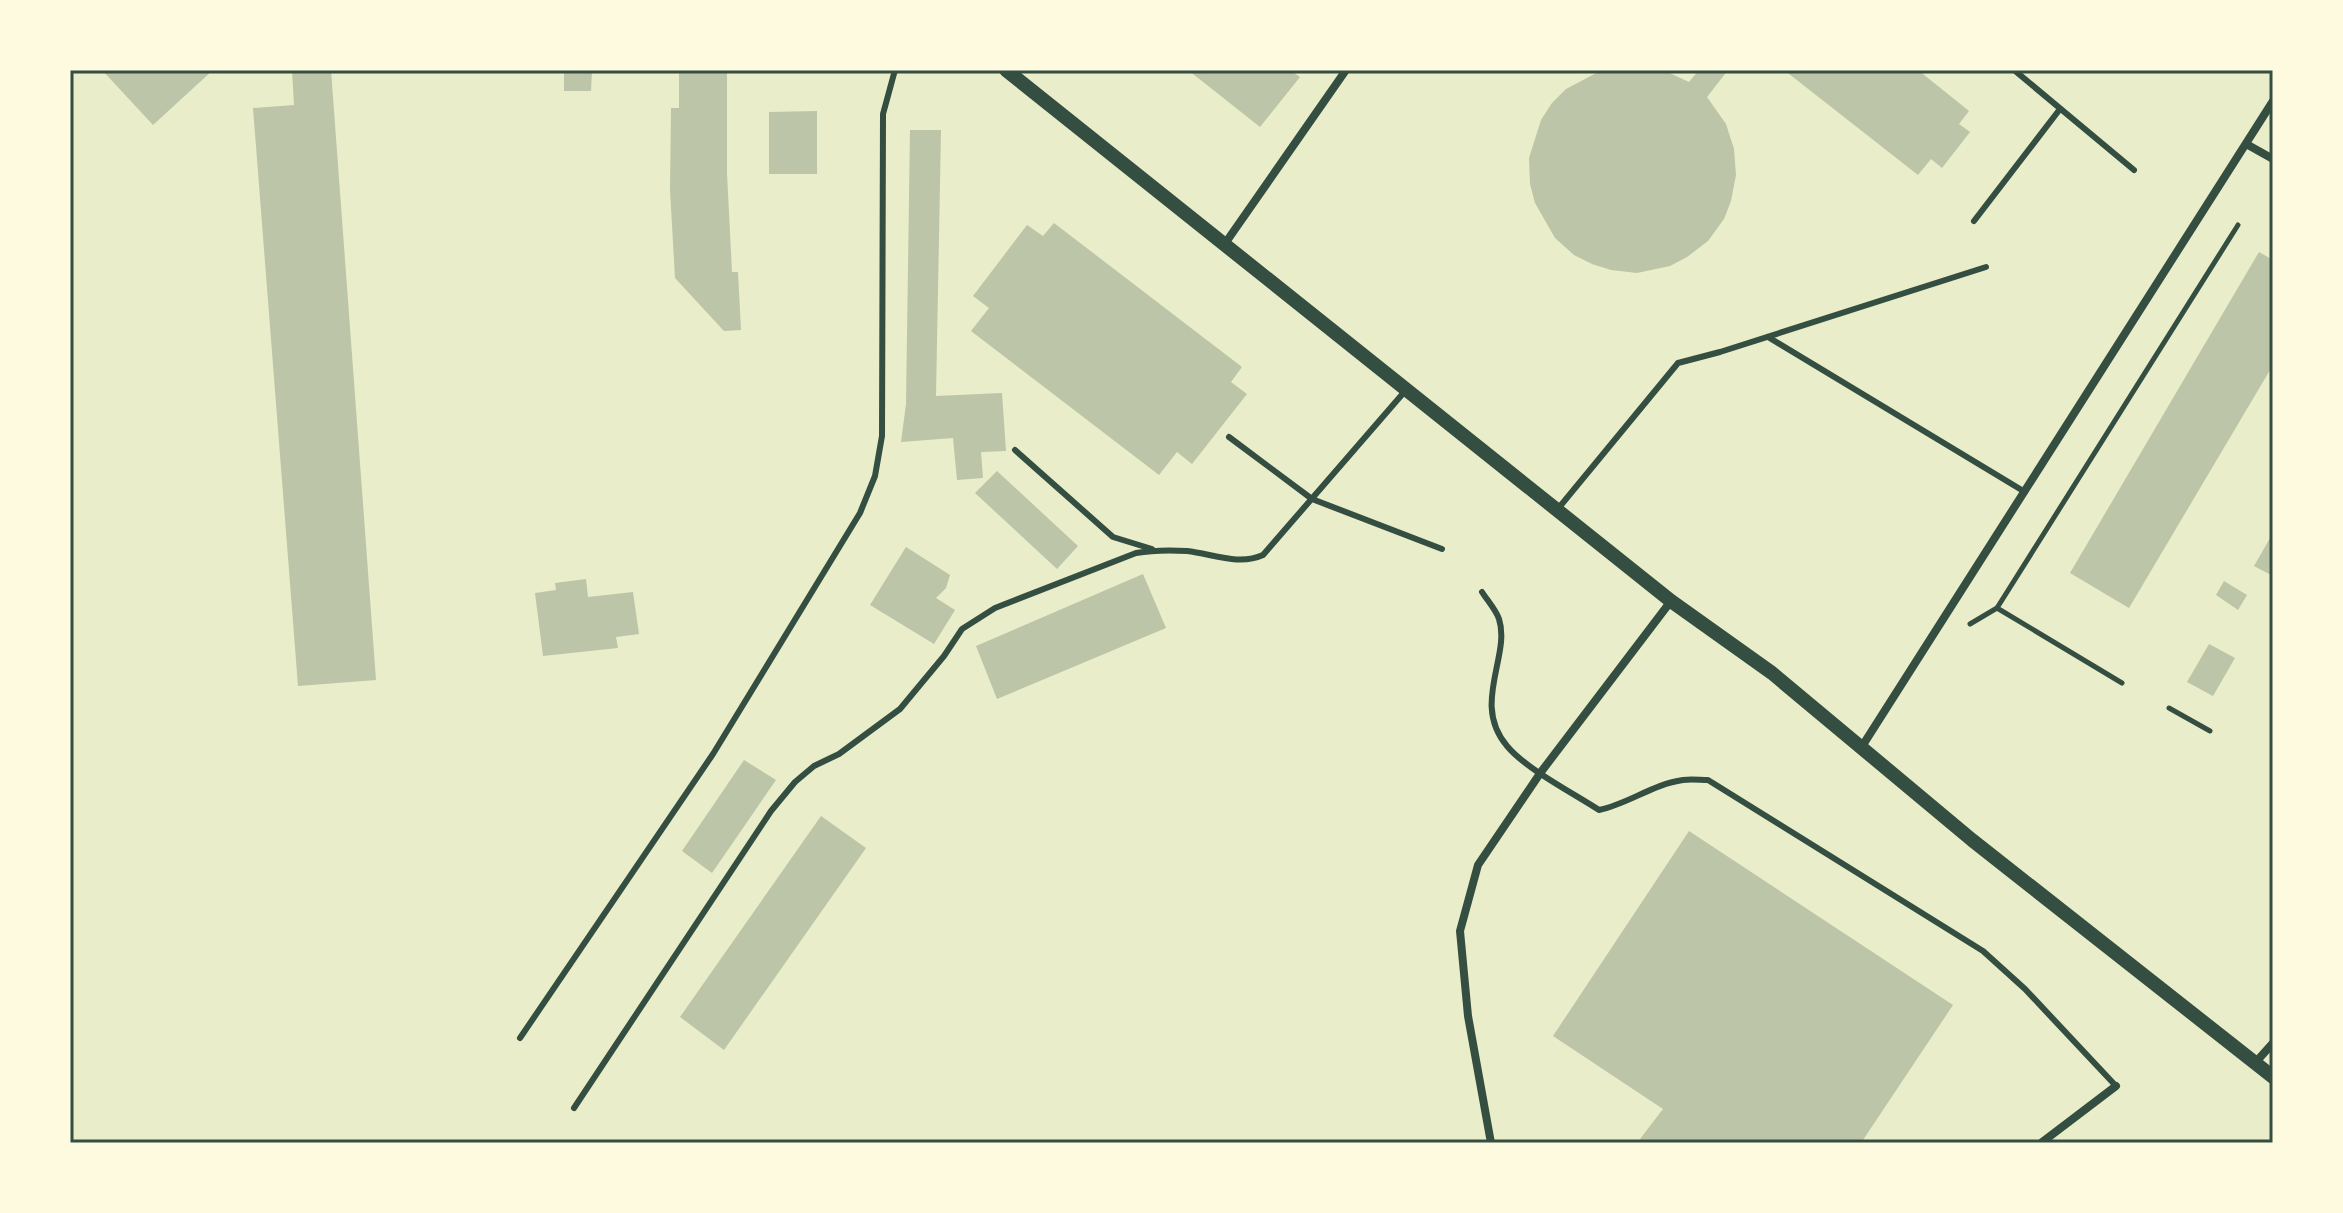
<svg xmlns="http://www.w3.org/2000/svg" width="2343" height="1213" font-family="Poppins,sans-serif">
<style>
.building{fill:#bcc5a7}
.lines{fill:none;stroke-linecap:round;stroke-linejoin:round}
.path{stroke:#344e41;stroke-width:5}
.service{stroke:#344e41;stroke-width:6}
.minor{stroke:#344e41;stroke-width:8}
.tertiary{stroke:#344e41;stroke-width:14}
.neatline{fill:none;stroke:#344e41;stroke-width:3}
</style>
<rect width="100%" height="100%" fill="#e9edc9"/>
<g class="building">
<polygon points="102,70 213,70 153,125"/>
<polygon points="292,70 331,70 376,680 298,686 253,108 294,105"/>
<polygon points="564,70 592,70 591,91 564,91"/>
<polygon points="679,70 727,70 727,173 732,272 738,272 741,330 724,331 675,278 670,190 671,108 679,108"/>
<polygon points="1188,70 1290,70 1300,77 1260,127"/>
<polygon points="1602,70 1663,70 1689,82 1699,70 1728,70 1707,97 1726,124 1734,149 1736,175 1731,201 1724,219 1708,241 1687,257 1670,266 1637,273 1611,270 1592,264 1574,255 1555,238 1535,203 1530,184 1529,158 1541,120 1552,103 1566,89"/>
<polygon points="1784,70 1918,70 1969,111 1959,124 1970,132 1942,168 1931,159 1918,175"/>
<polygon points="817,111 817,174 769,174 769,112"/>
<polygon points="910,130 941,130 936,396 1002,393 1006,451 981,452 983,478 957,480 953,438 901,442 906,404"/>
<polygon points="1054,223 1242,367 1231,382 1247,394 1192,464 1177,452 1159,475 971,331 989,308 973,296 1027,225 1043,236"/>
<polygon points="2259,252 2273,260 2273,365 2129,608 2070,573"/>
<polygon points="997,471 1078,546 1057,569 975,493"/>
<polygon points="2273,533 2273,576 2254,566"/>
<polygon points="906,547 950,575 946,588 936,598 955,610 934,644 870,605"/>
<polygon points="1143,574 1166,628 997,699 976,646"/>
<polygon points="586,579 588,597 633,592 639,634 616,637 618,648 543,656 535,593 556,590 555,583"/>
<polygon points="2224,581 2247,595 2238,610 2216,595"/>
<polygon points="2209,644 2235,658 2213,696 2187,682"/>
<polygon points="744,760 776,780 712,873 682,851"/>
<polygon points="821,816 866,848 724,1050 680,1017"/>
<polygon points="1689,831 1953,1005 1861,1143 1647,1143 1640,1139 1663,1109 1553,1036"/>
</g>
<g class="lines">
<g class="path">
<polyline points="1970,624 1997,608"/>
<polyline points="2122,683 1997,608 2238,225"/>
<polyline points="2169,708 2210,731"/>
</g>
<g class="service">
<polyline points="2014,70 2134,170"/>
<polyline points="1974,221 2060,109"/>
<polyline points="1768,337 2025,492"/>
<polyline points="1229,437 1312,499 1442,549"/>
<polyline points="1015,450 1113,537 1152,549"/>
<polyline points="1557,510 1678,363 1720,352 1986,267"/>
<path d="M1482,592c5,8 14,18 17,27 12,37 -28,85 8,127 19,23 66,47 92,64 29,-6 54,-26 84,-30 8,-1 17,0 25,0l275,171 42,38 91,97"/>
<polyline points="520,1038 713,754 860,513 875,476 882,436 883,114 895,70"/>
<path d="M574,1108l197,-297 24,-29 19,-16 25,-12 61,-45 44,-53 18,-27 33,-21 141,-55c17,-3 34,-3 51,-2 26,3 52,15 76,4l143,-165"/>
</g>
<g class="minor">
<polyline points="2248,145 2273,159"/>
<polyline points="1224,245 1346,70"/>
<polyline points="1861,748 2273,101"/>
<polyline points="2255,1063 2273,1043"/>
<polyline points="1491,1143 1468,1016 1460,931 1478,865 1541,772 1671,601"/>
<polyline points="2041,1143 2116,1086"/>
</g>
<polyline class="tertiary" points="1006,70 1671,601 1772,673 1972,840 2273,1077"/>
</g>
<rect width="2343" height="1213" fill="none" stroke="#fefae0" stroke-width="144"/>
<rect x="72" y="72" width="2199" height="1069" class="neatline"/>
</svg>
